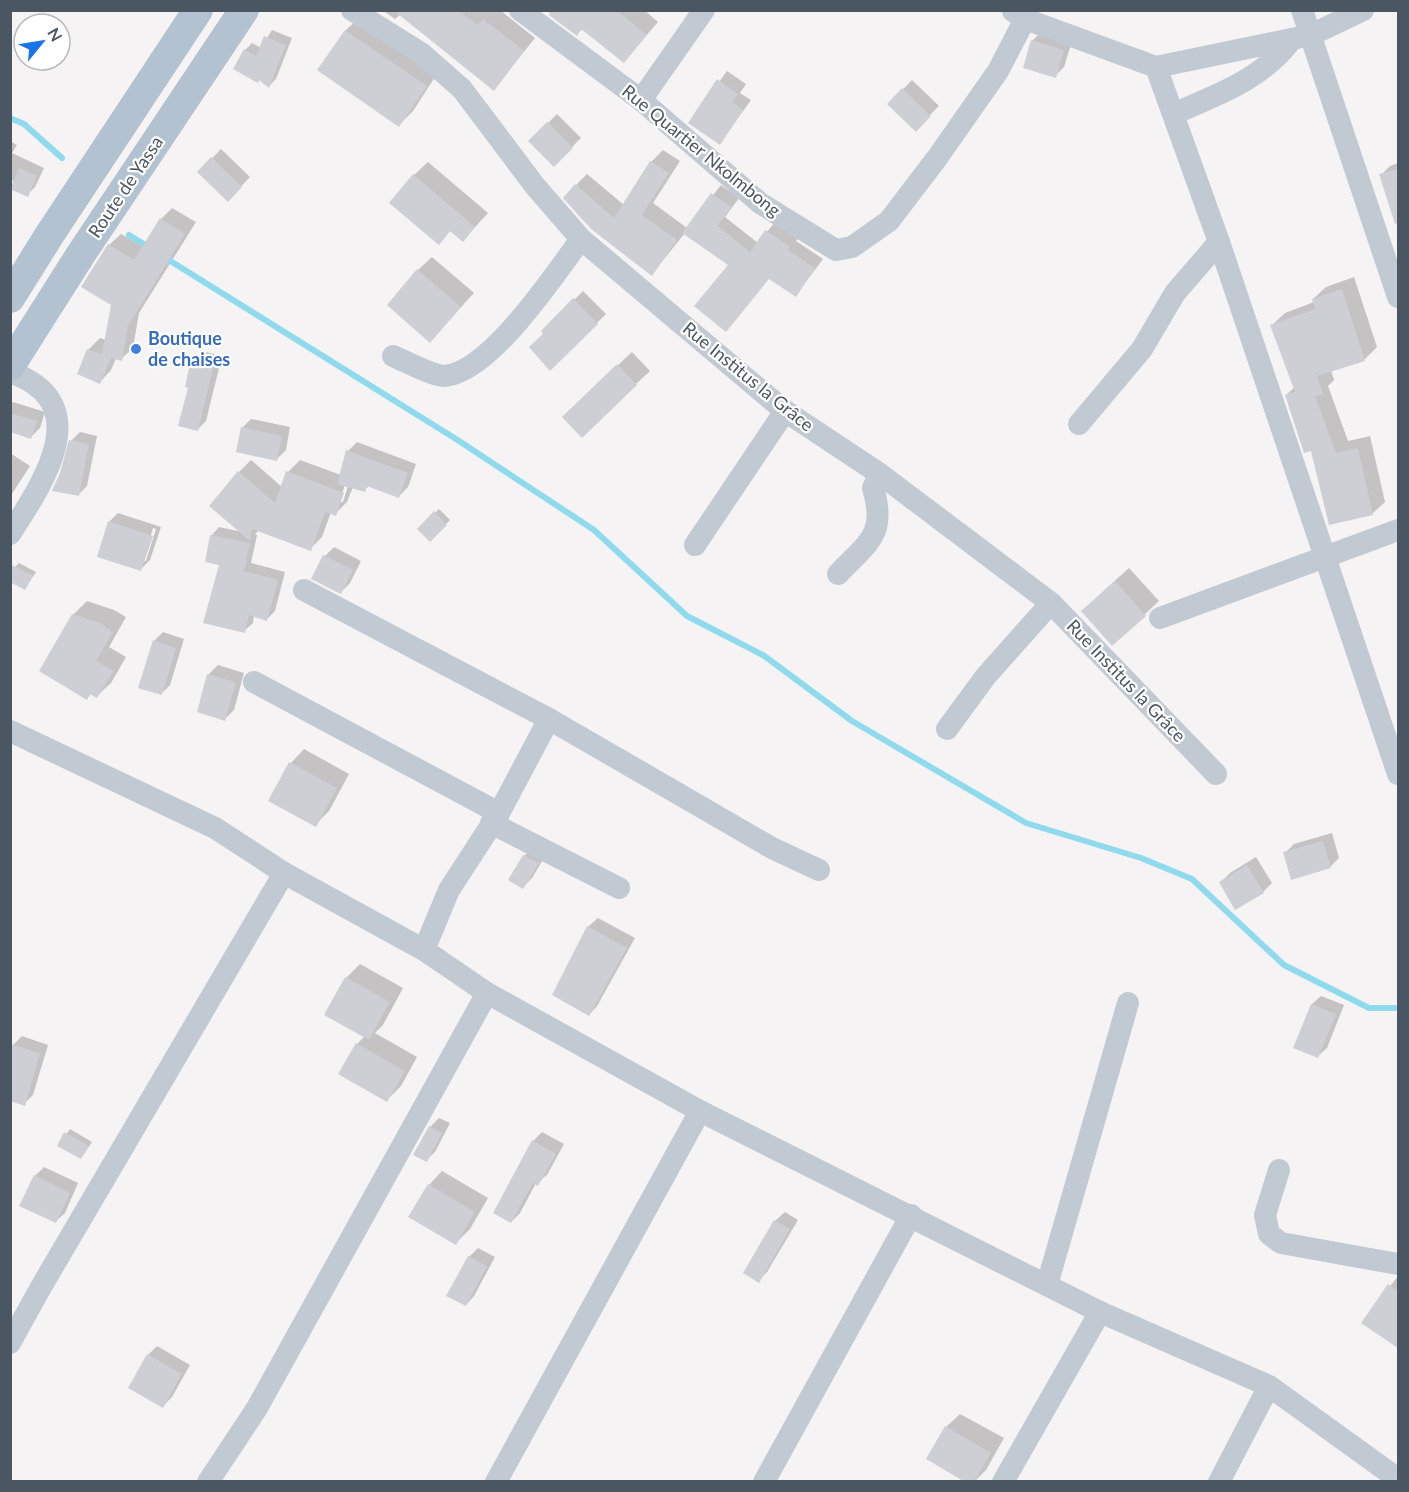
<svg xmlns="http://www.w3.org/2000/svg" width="1409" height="1492" font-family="Lato,sans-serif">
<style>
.shadow{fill:#0003;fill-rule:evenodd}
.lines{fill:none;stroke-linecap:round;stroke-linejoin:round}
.stream{stroke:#90daee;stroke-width:6}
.building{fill:#cdcfd5}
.minor{stroke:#c1cad2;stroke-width:22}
.major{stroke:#b3c2d1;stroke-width:30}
.shop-dot{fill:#3f7fe0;stroke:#fff;stroke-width:2}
.labels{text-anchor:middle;stroke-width:4.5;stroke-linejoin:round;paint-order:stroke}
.street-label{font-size:18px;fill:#4a5661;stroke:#fff}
.shop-label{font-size:18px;font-weight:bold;fill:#366cbe;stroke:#fff;text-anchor:start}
</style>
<rect width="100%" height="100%" fill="#f5f3f3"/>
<g class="shadow">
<polygon points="382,10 500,10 535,38 494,89 401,14 395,19"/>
<polygon points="546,10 644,10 658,22 624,61 583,28 577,34"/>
<polygon points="360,17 439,71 413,111 399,125 319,70 346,30"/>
<polygon points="272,30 292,38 276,79 269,86 260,79 235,68 245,50 252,43 261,48"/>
<polygon points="1041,32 1072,41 1064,67 1055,76 1032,41"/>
<polygon points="727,71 746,84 740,93 751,100 720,143 690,123"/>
<polygon points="912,80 939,106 916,129 889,104"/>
<polygon points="557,114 581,138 554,165 530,141"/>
<polygon points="10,141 17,145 12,153 44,168 35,187 27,195 10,178"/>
<polygon points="221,149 250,177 228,200 199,172"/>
<polygon points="663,150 680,161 653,203 687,228 721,185 739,198 725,217 758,243 775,222 798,238 796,241 823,259 796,295 770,277 730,265 685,233 652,274 576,185 587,174 624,205 651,162"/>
<polygon points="428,162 488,213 463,240 451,230 439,243 414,175"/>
<polygon points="1398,163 1398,207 1392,210 1381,175 1390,166"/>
<polygon points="172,208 196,222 139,313 133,348 121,359 116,358 111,370 100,382 88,350 100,338 106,340 113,304 109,245 121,234 144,247 161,219"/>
<polygon points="432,257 474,293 430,341 418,270"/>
<polygon points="1354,277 1377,347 1364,360 1331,370 1334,380 1328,386 1348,441 1370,436 1385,502 1372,514 1312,449 1286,395 1295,387 1272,325 1285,313 1314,302 1313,299 1326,287"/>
<polygon points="583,291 606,314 550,369 543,331"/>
<polygon points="202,351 222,356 206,421 197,430 190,387 193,360"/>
<polygon points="632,352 650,371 636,384 578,403"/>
<polygon points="13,402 45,412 40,428 31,437 10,431 10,405"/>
<polygon points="251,419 290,427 286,450 277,459 242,428"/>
<polygon points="80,432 97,436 87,486 78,495 62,473 71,441"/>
<path d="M357,442l59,22 -8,23 -9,9 -29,-11 -6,5 -11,-3 -6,15 -12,12 -4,-2 -9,25 -12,12 -51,-19 -4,4 2,1 -6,28 34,9 -10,39 -8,8 -13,-4 -1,8 -9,8 -33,-95 8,-9 23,5 -3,-60 12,-12 31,27 6,-15 12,-12 41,15 7,-24zM345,485l3,1 -5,16h-4z"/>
<polygon points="10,453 30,466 10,497"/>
<polygon points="439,509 450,520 430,540 419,529"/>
<path d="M118,513l43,14 -11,33 -9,9 -32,-47zM153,528l3,1 -10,32h-3z"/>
<polygon points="334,547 361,561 350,583 341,592 313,578 325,556"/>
<polygon points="19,563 36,572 25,588 15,567"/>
<polygon points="1129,568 1159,601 1113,644 1097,597"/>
<polygon points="87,601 114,610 126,617 109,647 126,657 111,683 97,696 92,693 87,698 73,615"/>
<polygon points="163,632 184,639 170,685 161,694 154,641"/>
<polygon points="218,665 244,673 234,710 225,719 199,711 209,674"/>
<polygon points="304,749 349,774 329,811 315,825 291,763"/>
<polygon points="1332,833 1339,858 1330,867 1285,853 1294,844"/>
<polygon points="534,847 547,853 532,878 523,887 510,879 525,855"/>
<polygon points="1256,857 1272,883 1263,892 1221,882 1230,873"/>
<polygon points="598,918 635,938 597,1006 589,1015 570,961 589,926"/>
<polygon points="360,964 403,988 383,1025 375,1033 417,1057 401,1086 387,1100 357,1044 365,1036 346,978"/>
<polygon points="1321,996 1344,1005 1327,1048 1318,1056 1312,1004"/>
<polygon points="22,1036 48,1045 33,1095 24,1104 13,1045"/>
<polygon points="439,1118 450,1123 435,1152 426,1160 430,1127"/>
<polygon points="70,1129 92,1142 81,1158 59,1145"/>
<polygon points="542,1132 564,1144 547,1175 536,1183 520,1213 511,1222 533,1141"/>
<polygon points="44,1167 78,1183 65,1213 56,1221 35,1176"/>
<polygon points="442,1171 488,1198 470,1229 456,1243 429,1185"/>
<polygon points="785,1212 798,1220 767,1272 758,1281 745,1273 776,1220"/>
<polygon points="478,1248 495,1257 474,1296 466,1305 469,1257"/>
<polygon points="1398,1276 1398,1346 1363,1322"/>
<polygon points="157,1346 190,1365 172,1397 163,1406 148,1355"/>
<polygon points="960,1414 1004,1438 986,1470 974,1482 946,1427"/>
</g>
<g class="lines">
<g class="stream">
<polyline points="10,118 24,124 62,158"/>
<polyline points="129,235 150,248"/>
<polyline points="164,257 456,439 594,530 687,616 763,655 852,721 1026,823 1141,858 1192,879 1284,965 1369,1008 1398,1008"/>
</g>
</g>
<g class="building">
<polygon points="393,10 458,10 478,25 483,19 524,51 494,91"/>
<polygon points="552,10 616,10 647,35 624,63 581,29 577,36 549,15"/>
<polygon points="345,30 427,86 399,127 317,70"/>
<polygon points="264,36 286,45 269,88 259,80 258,83 233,69 244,49 256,56"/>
<polygon points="1031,40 1064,50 1056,78 1023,68"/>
<polygon points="717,79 738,94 732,102 743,110 720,145 688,123"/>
<polygon points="902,88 931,116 916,132 887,104"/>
<polygon points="547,122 573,148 554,167 528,141"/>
<polygon points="211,157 242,187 228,202 197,172"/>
<polygon points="650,161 669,173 642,215 677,240 652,276 591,229 563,198 575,184 614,218"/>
<polygon points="19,168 37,176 28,197 10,189"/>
<polygon points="1398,169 1398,223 1395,224 1379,174"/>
<polygon points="413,174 475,227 463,242 450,231 439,245 389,203"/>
<polygon points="711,193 731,207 718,226 750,252 765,230 790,247 788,250 815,268 796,297 769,279 726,332 694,306 728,265 682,233"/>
<polygon points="160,218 185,234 128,326 122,361 111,358 100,384 77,374 87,349 102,354 111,305 81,287 108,244 134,260"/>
<polygon points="417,269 461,307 430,343 387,305"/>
<polygon points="1342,289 1365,361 1317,376 1323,394 1315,396 1336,453 1358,448 1373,515 1329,525 1311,451 1304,453 1285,395 1295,392 1270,325 1315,309 1312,299"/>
<polygon points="573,298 598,324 550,371 529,347 543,334 541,331"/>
<polygon points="191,359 214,364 198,431 178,426 188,388 185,387"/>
<polygon points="617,364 637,385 582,438 562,417"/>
<polygon points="10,413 37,421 31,439 10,432"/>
<polygon points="241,427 282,436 277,461 236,452"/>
<polygon points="69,440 89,444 79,496 52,491 60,473"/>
<polygon points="346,450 408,473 399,498 367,486 365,492 337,484"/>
<polygon points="238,471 275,503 286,471 344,493 336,516 325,512 311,551 252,529 250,541 209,506"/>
<polygon points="434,511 447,525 430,542 417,529"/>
<polygon points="108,521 153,536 141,571 97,557"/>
<polygon points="210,535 250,543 244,571 278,580 267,621 249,615 245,633 203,623 219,565 205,562"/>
<polygon points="323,555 353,570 341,594 311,579"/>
<polygon points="10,564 33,576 25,590 10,582"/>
<polygon points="1115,581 1146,616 1112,646 1081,611"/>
<polygon points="72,614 100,623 113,632 96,661 114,671 97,698 90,694 87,700 39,671"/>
<polygon points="153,640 176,648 162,695 138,688"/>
<polygon points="207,674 236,682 225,721 197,712"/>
<polygon points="289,762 337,788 316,827 268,801"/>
<polygon points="1323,841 1331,868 1291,880 1283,852"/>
<polygon points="523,855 539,863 523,889 508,880"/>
<polygon points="1247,865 1264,893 1235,910 1219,882"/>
<polygon points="587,926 627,948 589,1016 552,995"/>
<polygon points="345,977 390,1002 369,1040 324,1015"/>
<polygon points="1311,1004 1336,1014 1318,1058 1293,1048"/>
<polygon points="356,1043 405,1071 387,1102 338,1074"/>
<polygon points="10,1044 40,1053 25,1106 10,1101"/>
<polygon points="429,1126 442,1133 427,1162 413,1155"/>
<polygon points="64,1132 89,1146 81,1159 57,1146"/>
<polygon points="532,1140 556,1154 538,1186 533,1183 511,1223 493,1213"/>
<polygon points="34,1175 70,1193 56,1223 19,1206"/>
<polygon points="428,1184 475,1212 456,1245 408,1217"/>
<polygon points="774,1220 790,1229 759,1283 743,1273"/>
<polygon points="468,1256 487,1266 466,1306 446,1296"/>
<polygon points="1388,1284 1398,1291 1398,1348 1361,1323"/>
<polygon points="147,1354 182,1374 163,1408 128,1388"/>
<polygon points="945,1426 991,1453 974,1482 965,1482 926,1459"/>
</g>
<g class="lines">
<g class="minor">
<polyline points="352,10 421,53 462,89 535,186 581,239 785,411 880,474 1051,603 1216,774"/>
<polyline points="520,10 641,100 760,203 836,250 852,247 889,221 937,158 998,71 1025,19 1024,10"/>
<polyline points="1302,10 1398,297"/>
<polyline points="1013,11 1025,19 1156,67 1311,35 1363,10"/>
<polyline points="1156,67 1219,242 1398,774"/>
<polyline points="641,100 704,10"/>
<path d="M1173,114c44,-19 90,-35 119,-75"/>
<path d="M393,356c12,5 40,20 51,20 46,-3 111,-102 137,-137"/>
<path d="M10,372c88,31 33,111 0,162"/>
<polyline points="1079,424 1142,349 1175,293 1219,242"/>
<polyline points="695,545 785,411"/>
<path d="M838,574c30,-32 49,-39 35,-86l7,-14"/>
<polyline points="304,590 549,719 772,848 819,870"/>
<polyline points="1160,618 1398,530"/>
<polyline points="254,682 499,813"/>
<polyline points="947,729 986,676 1051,603"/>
<polyline points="10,731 215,828 284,873 424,950 487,993 700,1111 1100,1312 1269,1386 1398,1479"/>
<polyline points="491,823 619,888"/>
<polyline points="424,950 449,890 499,813 549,719"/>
<polyline points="1279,1170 1265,1215 1269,1234 1281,1243 1398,1264"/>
<polyline points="1047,1285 1128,1003"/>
<polyline points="10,1343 41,1287 284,873"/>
<polyline points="208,1482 257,1408 487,993"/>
<polyline points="496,1482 700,1111"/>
<polyline points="764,1482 911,1215"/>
<polyline points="1003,1482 1100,1312"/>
<polyline points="1219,1482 1269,1386"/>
</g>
<g class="major">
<polyline points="10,298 50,234 198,10"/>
<polyline points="10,366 81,254 244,10"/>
</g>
</g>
<circle class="shop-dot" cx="136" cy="349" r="6"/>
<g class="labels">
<g class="street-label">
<text transform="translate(701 151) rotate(39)" y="6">Rue Quartier Nkolmbong</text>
<text transform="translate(126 187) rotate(-56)" y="6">Route de Yassa</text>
<text transform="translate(748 377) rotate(39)" y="6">Rue Institus la Grâce</text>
<text transform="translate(1126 681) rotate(46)" y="6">Rue Institus la Grâce</text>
</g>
<g class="shop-label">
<text x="148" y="345">Boutique<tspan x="148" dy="21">de chaises</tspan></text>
</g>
</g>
<rect width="1409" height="1492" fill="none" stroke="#4a5661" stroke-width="24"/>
<g transform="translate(42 42) rotate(60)"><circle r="28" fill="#ffffff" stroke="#b7bbc0" stroke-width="1.5"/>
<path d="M0-4.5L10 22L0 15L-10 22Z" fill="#1a73e8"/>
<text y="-9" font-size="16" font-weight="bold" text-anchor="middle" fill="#4a5661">N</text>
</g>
</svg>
